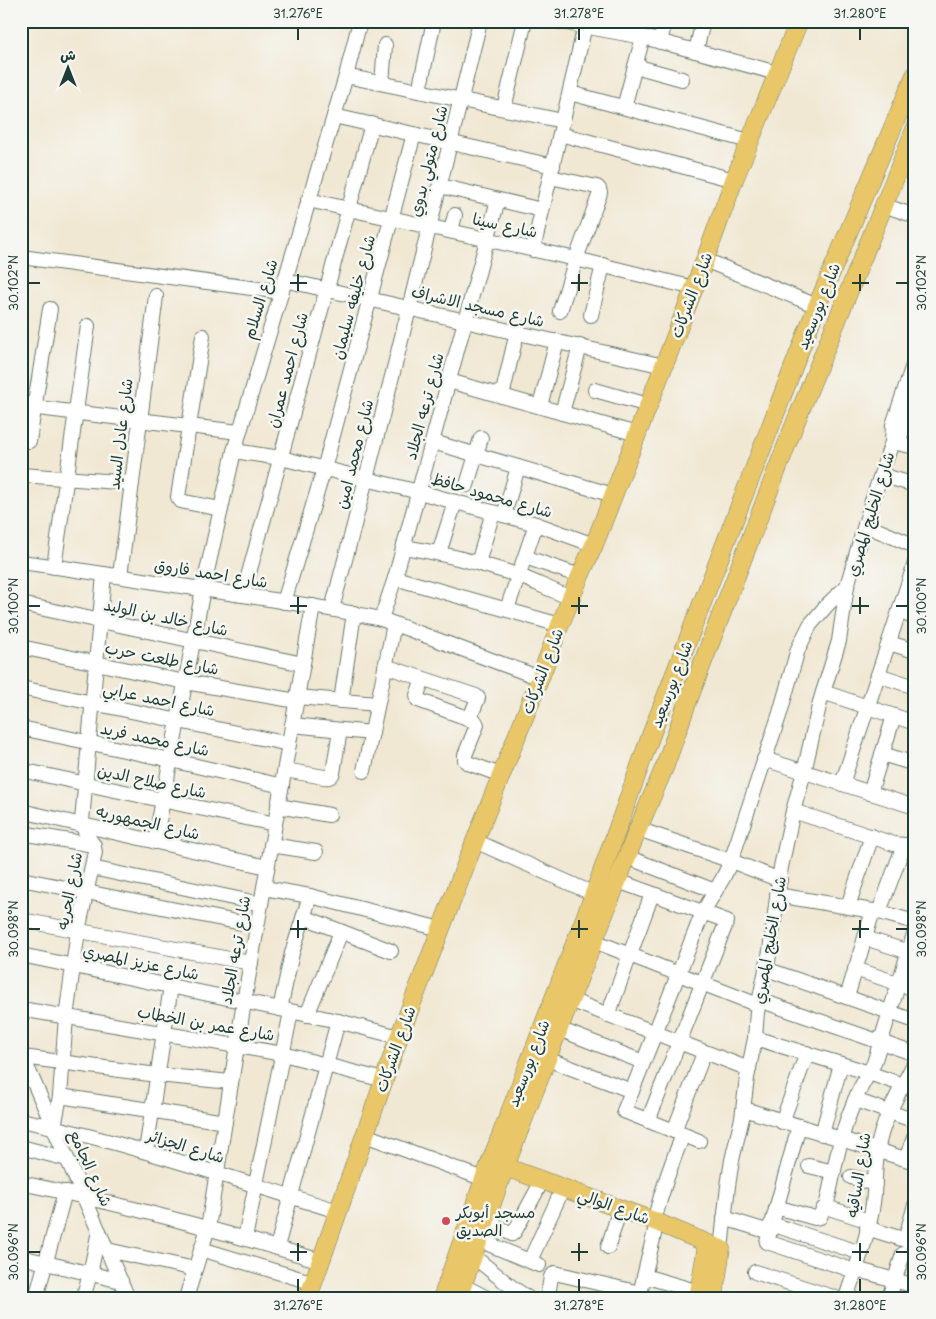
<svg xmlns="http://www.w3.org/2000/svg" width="936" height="1319" font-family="'Playpen Sans','Playpen Sans Arabic',sans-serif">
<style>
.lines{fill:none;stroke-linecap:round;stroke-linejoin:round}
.minor-casing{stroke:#68796c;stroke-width:16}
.major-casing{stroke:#68796c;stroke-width:19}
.minor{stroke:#fff;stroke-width:14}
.major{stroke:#e9c769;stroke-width:18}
.ticks{fill:none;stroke:#1f3d34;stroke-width:2}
.poi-dot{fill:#d1495b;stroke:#f6f6f2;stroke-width:2}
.labels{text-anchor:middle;stroke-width:5;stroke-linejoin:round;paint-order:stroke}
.street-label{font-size:16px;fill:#1f3d34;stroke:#f6f6f2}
.poi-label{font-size:16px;fill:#1f3d34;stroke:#f6f6f2;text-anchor:start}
.neatline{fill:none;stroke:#1f3d34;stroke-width:2}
.ticks-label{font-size:12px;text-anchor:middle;fill:#1f3d34}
</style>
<rect width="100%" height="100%" fill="#f6f6f2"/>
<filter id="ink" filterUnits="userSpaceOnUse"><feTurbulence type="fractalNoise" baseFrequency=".02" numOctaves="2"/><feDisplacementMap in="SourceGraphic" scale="10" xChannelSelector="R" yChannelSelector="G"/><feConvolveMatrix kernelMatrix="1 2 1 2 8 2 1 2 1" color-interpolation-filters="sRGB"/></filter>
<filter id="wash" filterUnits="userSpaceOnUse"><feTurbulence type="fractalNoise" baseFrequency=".0096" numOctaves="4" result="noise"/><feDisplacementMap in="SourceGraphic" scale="20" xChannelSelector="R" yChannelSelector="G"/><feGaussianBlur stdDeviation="1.12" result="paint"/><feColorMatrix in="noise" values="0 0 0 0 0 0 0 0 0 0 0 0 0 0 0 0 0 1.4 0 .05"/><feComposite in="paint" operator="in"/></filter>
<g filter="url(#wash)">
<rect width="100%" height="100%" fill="#f1e8d3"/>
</g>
<g filter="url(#ink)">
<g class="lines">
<defs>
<g id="minor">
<polyline points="556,21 643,37 777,73"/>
<polyline points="627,34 630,21"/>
<polyline points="660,42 665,21"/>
<polyline points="696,51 703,21"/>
<polyline points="635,66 682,79"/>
<polyline points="346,76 563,121"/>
<polyline points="382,83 385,45"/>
<polyline points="419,91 434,21"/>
<polyline points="570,93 749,141"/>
<polyline points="624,107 643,37"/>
<polyline points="504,108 525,21"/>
<polyline points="334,116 553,166"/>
<polyline points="560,134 734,180"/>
<polyline points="550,177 597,187 599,189 600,193 576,259 560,311"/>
<polyline points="440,186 542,210"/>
<polyline points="308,200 576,259 694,288"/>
<polyline points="883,205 915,216"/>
<polyline points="451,231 455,215"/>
<polyline points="533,250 586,21"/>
<polyline points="21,257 281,292"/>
<polyline points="705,260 817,306"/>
<polyline points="284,280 664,366"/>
<polyline points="591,315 603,265"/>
<polyline points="203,336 178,497 181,501 185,502 221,509"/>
<polyline points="449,381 637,434"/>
<polyline points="595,390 648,405"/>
<polyline points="502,396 517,332"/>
<polyline points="21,406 239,432"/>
<polyline points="540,406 557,341"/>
<polyline points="562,413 580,346"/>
<polyline points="29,441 50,309"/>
<polyline points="433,442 613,495"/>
<polyline points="892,442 900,437 915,403"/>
<polyline points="892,442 915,447"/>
<polyline points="234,451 281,458 419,492 536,524 594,545"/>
<polyline points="21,475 132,483"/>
<polyline points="881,475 915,485"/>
<polyline points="467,485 481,438"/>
<polyline points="504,515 518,467"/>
<polyline points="865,525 915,546"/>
<path d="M404,547c38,6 76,16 113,28 18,7 36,16 54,23"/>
<polyline points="439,553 455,502"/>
<polyline points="525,557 580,576"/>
<path d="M21,562c60,8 120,18 180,27 60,9 120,17 180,30l159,59"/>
<polyline points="478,563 493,512"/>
<polyline points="54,567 88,326"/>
<polyline points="120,576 156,296"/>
<polyline points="395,578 560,625"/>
<polyline points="243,595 372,124"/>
<polyline points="284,602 324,469 414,134"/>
<polyline points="21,604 303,664"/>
<path d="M332,609c52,-195 100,-392 148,-588"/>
<polyline points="507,609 536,524"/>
<polyline points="899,612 915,617"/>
<polyline points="381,619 395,578 498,200"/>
<polyline points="889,643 915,651"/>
<polyline points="21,647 185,682 297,701"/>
<polyline points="385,666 476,696 478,698 470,718 467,718 418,700 417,695 423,679"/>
<polyline points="878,675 912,686"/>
<polyline points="21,688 289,744"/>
<polyline points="823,692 915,723"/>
<polyline points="297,697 377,704"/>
<polyline points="341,701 354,613"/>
<polyline points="469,719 475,721 477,725 465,755 465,760 468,763 501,775"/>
<polyline points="292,725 372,733"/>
<polyline points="21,728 171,760 282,786"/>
<polyline points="882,754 915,764"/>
<polyline points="764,759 915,807"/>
<polyline points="21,770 275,824"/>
<path d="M285,770l39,7c5,1 7,0 9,-4l7,-43"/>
<polyline points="364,771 394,624"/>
<polyline points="842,784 915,563"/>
<polyline points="870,793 894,716"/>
<polyline points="278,806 329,815"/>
<polyline points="21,811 267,867"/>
<polyline points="793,811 894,844 904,845 915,848"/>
<polyline points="638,829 731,861 780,880"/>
<polyline points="21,833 94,845"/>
<polyline points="475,841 594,894"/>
<polyline points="155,842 203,589 234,451 346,76 360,21"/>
<polyline points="271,845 316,852"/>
<polyline points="627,857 715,891"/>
<polyline points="92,868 261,904"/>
<polyline points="21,879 257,926"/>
<polyline points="618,881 727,921 648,1121"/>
<polyline points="264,888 310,896 441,929"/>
<polyline points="777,895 879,912 915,922"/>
<polyline points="848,906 872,836"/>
<polyline points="879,912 904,845"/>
<polyline points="304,917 391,951"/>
<polyline points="21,920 251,963"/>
<polyline points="865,938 915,954"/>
<polyline points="594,941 758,1005"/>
<polyline points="21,955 338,1021 399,1037"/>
<polyline points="766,969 915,1021"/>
<polyline points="855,969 915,989"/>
<polyline points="847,997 873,911"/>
<polyline points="570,1000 749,1069"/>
<polyline points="759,1000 915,1054"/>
<polyline points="21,1009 283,1054 384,1080"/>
<polyline points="280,1009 292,953 310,896"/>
<polyline points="307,1015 341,932"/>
<polyline points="608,1015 652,894"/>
<polyline points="559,1029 643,1062"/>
<polyline points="755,1038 857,1069 915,1089"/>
<polyline points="21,1053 128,1298"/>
<polyline points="23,1057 157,1075 231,1082"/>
<polyline points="547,1059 632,1091"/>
<polyline points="60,1096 225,1122"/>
<polyline points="855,1100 915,1121"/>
<polyline points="744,1109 915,1162"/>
<path d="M21,1120c108,23 212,59 317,91"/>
<polyline points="782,1122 807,1053"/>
<polyline points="799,1126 767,1242 855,1271"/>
<path d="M54,1127l6,-31 6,-79 12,-86 17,-79c-2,-14 -12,-16 -13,-31l22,-247"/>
<polyline points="674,1131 704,1053"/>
<polyline points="822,1134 841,1064"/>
<polyline points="365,1135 484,1179"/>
<polyline points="699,1141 624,1111 703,912 723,878 731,861 780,713 798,649 810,625 827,605 847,586"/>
<polyline points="21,1147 67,1159"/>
<polyline points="146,1151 171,986"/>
<polyline points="906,1159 915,1135"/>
<polyline points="809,1166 834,1172"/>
<polyline points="851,1177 875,1184"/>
<path d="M21,1183c102,21 201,48 300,78"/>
<path d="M776,1207l39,11 5,-1 3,-8 3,-2c8,-34 13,-70 27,-102 5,-15 14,-28 21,-42l41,-132"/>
<polyline points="826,1207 869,1221"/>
<polyline points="724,1218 770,1232"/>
<polyline points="486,1221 512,1234 515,1231 542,1181"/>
<path d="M654,1221c8,-30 17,-58 29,-86"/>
<polyline points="771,1224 861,1253"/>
<polyline points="867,1228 915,1243"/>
<polyline points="245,1238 291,1012"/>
<polyline points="479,1240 539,1265"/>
<polyline points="905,1240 915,1205"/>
<polyline points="277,1247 338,1021"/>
<polyline points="608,1247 620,1209"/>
<polyline points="201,1249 314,1283"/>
<polyline points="721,1249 728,1186 732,1160 742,1118 747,1078 755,1038 757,1012 770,951 781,867 793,811 804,772 820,702 839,641 847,586 872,501 892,442 893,425 915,359"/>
<polyline points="107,1250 195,1269"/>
<polyline points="533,1254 563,1188"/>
<polyline points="473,1256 514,1289 528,1298"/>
<polyline points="21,1257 121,1281"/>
<polyline points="856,1269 915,1286"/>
<polyline points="755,1272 836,1298"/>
<polyline points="644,1276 699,1292"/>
<polyline points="462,1285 487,1298"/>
<polyline points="548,1295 551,1277 555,1273 640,1293"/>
<polyline points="36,1298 65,1192"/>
<polyline points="83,1298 90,1274 99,1231"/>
<polyline points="186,1298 208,1228 244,1002 313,606"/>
<polyline points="639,1298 657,1222"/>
<path d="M846,1298c10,-31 23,-63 27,-95 3,-22 1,-44 7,-65 6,-24 23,-53 35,-76"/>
<polyline points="889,1298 903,1254"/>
</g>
<g id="major">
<polyline points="505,1167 654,1221 721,1249 714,1298"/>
<polyline points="308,1298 399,1037 475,841 540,678 560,625 580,576 594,545 705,260 734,180 799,21"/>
<polyline points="442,1298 484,1179 594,894 651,735 817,306 915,75"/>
<polyline points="458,1298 505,1167 547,1059 638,829 665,766 686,706 792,431 915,129"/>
<polyline points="698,1298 707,1244"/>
</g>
</defs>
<use href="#minor" class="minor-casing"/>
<use href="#major" class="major-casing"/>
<use href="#minor" class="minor"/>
<use href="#major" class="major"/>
</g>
</g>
<path class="ticks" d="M298,28v12M579,28v12M860,28v12M298,274v17M579,274v17M860,274v17M28,283h12M290,283h17M571,283h17M852,283h17M896,283h12M298,597v17M579,597v17M860,597v17M28,606h12M290,606h17M571,606h17M852,606h17M896,606h12M298,920v18M579,920v18M860,920v18M28,929h12M290,929h17M571,929h17M852,929h17M896,929h12M298,1243v18M579,1243v18M860,1243v18M28,1252h12M290,1252h17M571,1252h17M852,1252h17M896,1252h12M298,1279v13M579,1279v13M860,1279v13"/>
<circle class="poi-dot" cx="446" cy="1221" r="5"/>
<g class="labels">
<g class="street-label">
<text transform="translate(428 161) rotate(-76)" y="6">شارع متولي بدوي</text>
<text transform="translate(505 225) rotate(12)" y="6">شارع سينا</text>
<text transform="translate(691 295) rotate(-69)" y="6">شارع الشركات</text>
<text transform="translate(353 297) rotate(-75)" y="6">شارع خليفه سليمان</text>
<text transform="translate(260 299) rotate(-73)" y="6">شارع السلام</text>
<text transform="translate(478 306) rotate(13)" y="6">شارع مسجد الاشراف</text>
<text transform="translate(818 306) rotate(-68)" y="6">شارع بورسعيد</text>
<text transform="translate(287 370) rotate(-75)" y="6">شارع احمد عمران</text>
<text transform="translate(424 406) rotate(-75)" y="6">شارع ترعه الجلاد</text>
<text transform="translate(120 434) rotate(-83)" y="6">شارع عادل السيد</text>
<text transform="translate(354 454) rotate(-76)" y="6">شارع محمد امين</text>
<text transform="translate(492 495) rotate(16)" y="6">شارع محمود حافظ</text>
<text transform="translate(870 514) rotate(-73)" y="6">شارع الخليج المصري</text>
<text transform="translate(211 573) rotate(9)" y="6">شارع احمد فاروق</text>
<text transform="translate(166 617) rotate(12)" y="6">شارع خالد بن الوليد</text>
<text transform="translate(162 658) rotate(11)" y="6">شارع طلعت حرب</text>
<text transform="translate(542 671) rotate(-69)" y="6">شارع الشركات</text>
<text transform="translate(671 684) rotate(-69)" y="6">شارع بورسعيد</text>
<text transform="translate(159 699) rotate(12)" y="6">شارع احمد عرابي</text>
<text transform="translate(155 739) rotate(12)" y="6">شارع محمد فريد</text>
<text transform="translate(152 781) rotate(12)" y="6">شارع صلاح الدين</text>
<text transform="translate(148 822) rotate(13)" y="6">شارع الجمهوريه</text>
<text transform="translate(69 891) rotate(-79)" y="6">شارع الحريه</text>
<text transform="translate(769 940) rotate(-80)" y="6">شارع الخليج المصري</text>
<text transform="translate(235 950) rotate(-80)" y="6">شارع ترعه الجلاد</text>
<text transform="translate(141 962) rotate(12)" y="6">شارع عزيز المصري</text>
<text transform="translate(206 1023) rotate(10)" y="6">شارع عمر بن الخطاب</text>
<text transform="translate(395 1049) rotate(-70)" y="6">شارع الشركات</text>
<text transform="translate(528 1063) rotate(-69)" y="6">شارع بورسعيد</text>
<text transform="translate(186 1146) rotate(17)" y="6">شارع الجزائر</text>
<text transform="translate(91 1168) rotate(66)" y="6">شارع الجامع</text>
<text transform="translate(858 1175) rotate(-81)" y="6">شارع الساقيه</text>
<text transform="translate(614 1206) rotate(20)" y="6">شارع الوالي</text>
</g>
<g class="poi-label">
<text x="456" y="1218">مسجد أبوبكر<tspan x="456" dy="18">الصديق</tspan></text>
</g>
</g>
<rect width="936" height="1319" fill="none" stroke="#f6f6f2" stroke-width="55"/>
<g transform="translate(68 68)" stroke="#f6f6f2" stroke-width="4" paint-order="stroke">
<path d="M0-4L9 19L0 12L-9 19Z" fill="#1f3d34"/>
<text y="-8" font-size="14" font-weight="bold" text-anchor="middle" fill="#1f3d34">ش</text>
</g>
<rect x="28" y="28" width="880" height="1264" class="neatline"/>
<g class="ticks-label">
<text x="298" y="18">31.276°E</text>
<text x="579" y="18">31.278°E</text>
<text x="860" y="18">31.280°E</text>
<text transform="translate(14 283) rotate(-90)" y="4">30.102°N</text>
<text transform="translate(922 283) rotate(-90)" y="4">30.102°N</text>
<text transform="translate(14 606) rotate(-90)" y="4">30.100°N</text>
<text transform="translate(922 606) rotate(-90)" y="4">30.100°N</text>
<text transform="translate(14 929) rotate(-90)" y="4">30.098°N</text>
<text transform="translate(922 929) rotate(-90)" y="4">30.098°N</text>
<text transform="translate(14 1252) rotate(-90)" y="4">30.096°N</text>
<text transform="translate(922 1252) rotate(-90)" y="4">30.096°N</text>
<text x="298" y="1310">31.276°E</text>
<text x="579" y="1310">31.278°E</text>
<text x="860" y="1310">31.280°E</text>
</g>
</svg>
